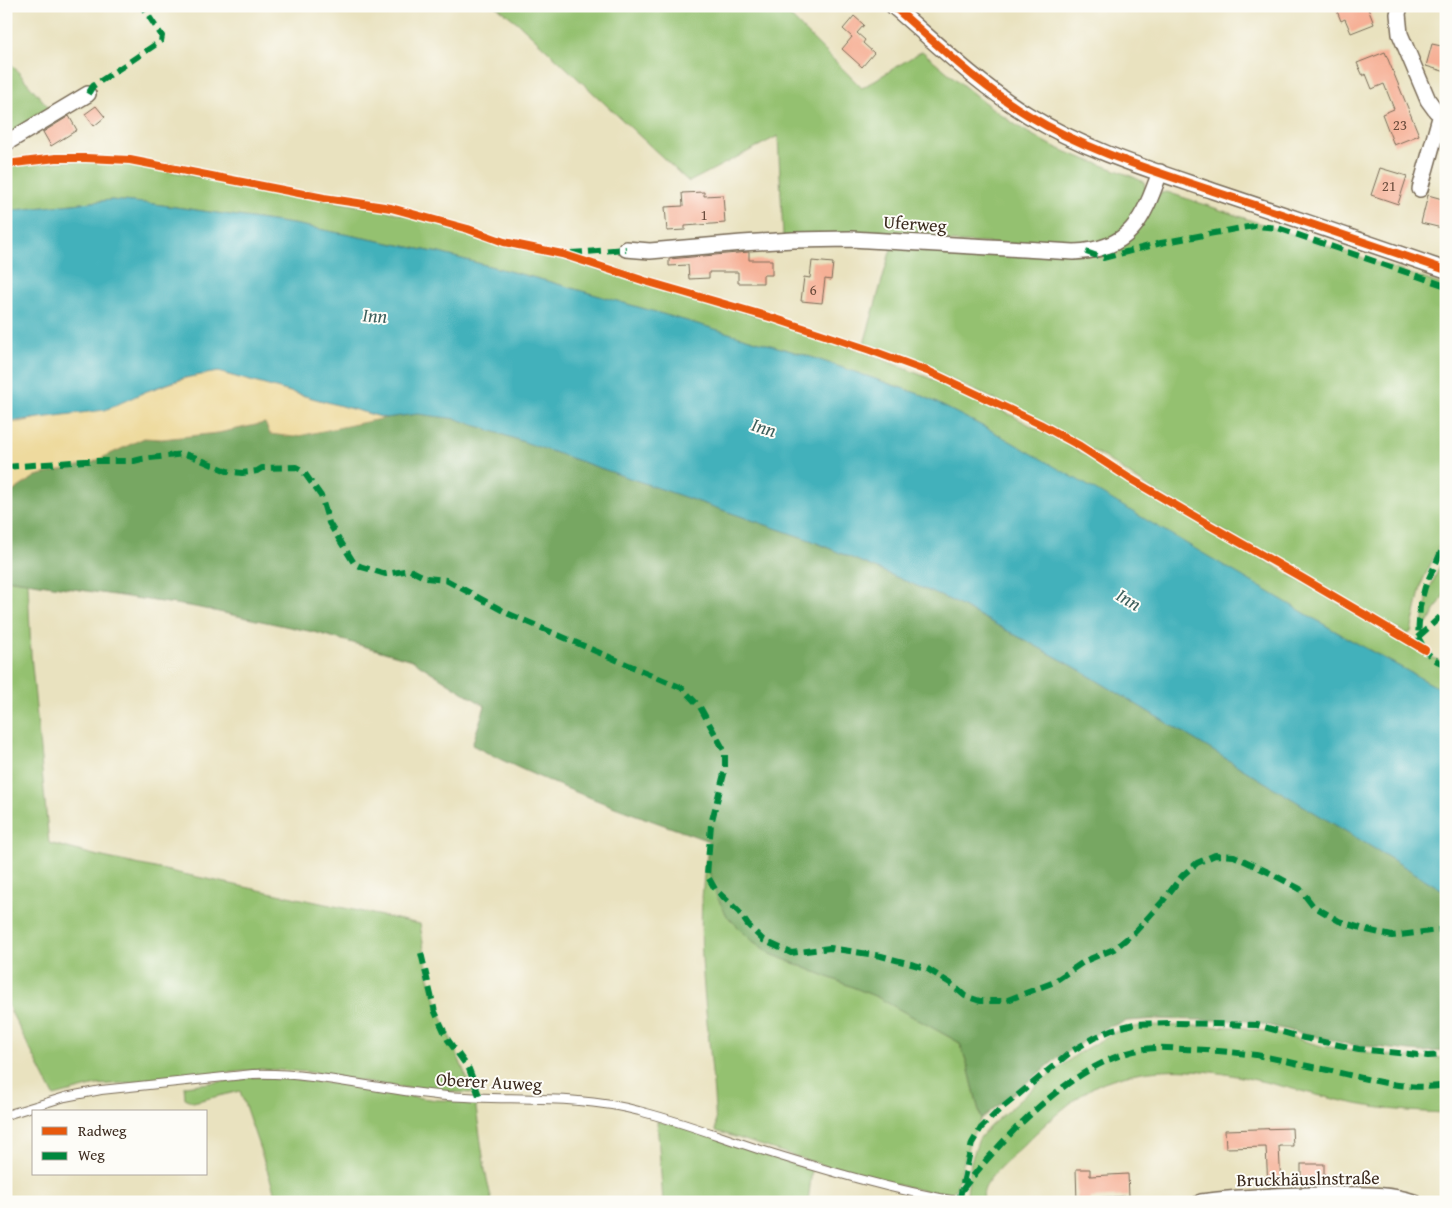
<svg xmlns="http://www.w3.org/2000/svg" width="1452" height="1208" font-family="'Gentium Book Plus',serif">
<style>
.green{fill:#94c170;stroke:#687647}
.forest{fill:#77a762;stroke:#596840}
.sand{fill:#eeda9e;stroke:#94825e}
.water{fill:#42b1bb;stroke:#3e6e6c}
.building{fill:#f6b096}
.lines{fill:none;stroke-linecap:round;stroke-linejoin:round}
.service-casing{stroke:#786a56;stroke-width:10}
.minor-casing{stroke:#786a56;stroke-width:18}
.service{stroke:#fff;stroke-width:8}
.minor{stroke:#fff;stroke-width:15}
.quiet{stroke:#00873e;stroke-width:6;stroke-dasharray:12 6;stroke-linecap:butt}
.cycleway-casing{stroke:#fdfcf7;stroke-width:11}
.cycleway{stroke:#e8590c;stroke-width:8}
.labels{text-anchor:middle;stroke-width:4;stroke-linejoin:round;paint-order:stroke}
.number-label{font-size:15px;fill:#6a4c3c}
.street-label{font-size:18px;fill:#3b2a1e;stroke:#fdfcf7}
.water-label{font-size:19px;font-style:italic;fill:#3e605d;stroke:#fdfcf7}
</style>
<rect width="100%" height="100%" fill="#fdfcf7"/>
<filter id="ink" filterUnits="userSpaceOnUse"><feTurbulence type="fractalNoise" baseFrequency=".02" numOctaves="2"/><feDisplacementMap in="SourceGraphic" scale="10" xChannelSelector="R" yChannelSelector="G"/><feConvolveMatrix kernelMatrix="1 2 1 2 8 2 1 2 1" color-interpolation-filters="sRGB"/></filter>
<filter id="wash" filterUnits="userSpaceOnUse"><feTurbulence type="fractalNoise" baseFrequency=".0096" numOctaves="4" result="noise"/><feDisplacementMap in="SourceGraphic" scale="20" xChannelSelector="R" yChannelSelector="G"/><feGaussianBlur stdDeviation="1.12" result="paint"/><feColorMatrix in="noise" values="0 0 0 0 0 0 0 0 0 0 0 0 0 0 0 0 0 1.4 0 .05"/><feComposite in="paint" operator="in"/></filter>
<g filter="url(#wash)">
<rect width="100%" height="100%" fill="#e9e2bf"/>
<g class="green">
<path d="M496,6h284l82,82 60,-37c39,32 78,68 123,91 32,17 67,24 99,40l3,13 -19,34 -32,18 -313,-11 -5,-100 -89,46 -172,-160z"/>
<polygon points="6,58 51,110 9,138 6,133"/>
<polygon points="67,161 135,164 248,187 383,210 438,223 505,245 563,259 780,323 866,353 939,382 1011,415 1099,462 1415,649 1446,664 1446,692 1347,638 994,432 919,394 805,355 547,281 439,253 299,225 155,204 111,200 6,211 6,166"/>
<polygon points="1167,192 1446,286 1446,532 1422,582 1411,632 1408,634 1357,608 1151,489 1099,454 1037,419 922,366 864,344 892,245 1109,250 1160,193"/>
<polygon points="1446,553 1446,591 1429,622 1423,625 1428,592"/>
<polygon points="6,579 28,582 31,655 49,843 98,856 420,924 428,974 438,1008 473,1093 447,1092 398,1087 308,1072 262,1069 169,1080 96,1085 54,1096 6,1002"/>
<path d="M706,861l11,36 33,42 21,15 107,43 82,46 8,23 13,53 -11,21 -14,49 -4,3 -17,1 -37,-8 -72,-19 -110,-35c-3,-90 -24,-180 -10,-270z"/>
<path d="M1144,1025l96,2 40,7 42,12 81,11 43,1v55c-24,-1 -48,-2 -72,-6 -90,-14 -179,-59 -270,-25 -22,8 -63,45 -80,63 -10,9 -34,30 -38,41 -3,6 -3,9 -2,15l-11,-2 -6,-6 4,-32 8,-22 10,-12 49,-43 42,-32 37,-21z"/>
<polygon points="258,1077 284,1078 339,1084 405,1096 438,1100 475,1101 485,1170 492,1202 278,1202 240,1091 193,1102 185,1098 184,1086"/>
<polygon points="657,1121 681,1126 812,1170 808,1202 663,1202"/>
</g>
<path class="forest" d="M418,414l39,5 353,121 142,61 121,65 373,226v159l-26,1 -73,-8 -98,-23 -92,-2 -30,2 -21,7 -47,29 -78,62 -13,-53 -8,-23 -83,-46 -106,-43 -21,-15 -23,-23 -10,-19 -11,-36 3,-20c-81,-29 -161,-56 -237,-96l13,-39 -73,-46 -94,-27 -123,-26 -189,-28v-83l30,-20 55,-13 53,-25 18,1 56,-6 47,-10 120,-5z"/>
<polygon class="sand" points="218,372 385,418 294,437 270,434 265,423 218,433 162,439 144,438 91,463 36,476 6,496 6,422 21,422 147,391 198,374"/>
<polygon class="water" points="111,200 155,204 299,225 439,253 547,281 708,327 805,355 919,394 994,432 1092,488 1347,638 1446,692 1446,892 1073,666 952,601 810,540 457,419 418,414 385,418 218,372 184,378 147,391 105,410 6,422 6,211"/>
<g id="blocks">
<g class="building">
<polygon points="1335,6 1367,6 1374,24 1351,33 1345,19 1341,21"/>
<polygon points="854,16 864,25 857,33 865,40 863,43 874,53 862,67 842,49 852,37 843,29"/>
<polygon points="1432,44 1446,47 1446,72 1426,66"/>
<polygon points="1385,52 1419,135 1394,145 1382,114 1394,109 1384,84 1372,89 1366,74 1363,76 1357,63"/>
<polygon points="96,106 105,117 94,126 85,114"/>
<polygon points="69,116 77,130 51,146 43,132"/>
<polygon points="1380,168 1407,176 1398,204 1371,195"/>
<polygon points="704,192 704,196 723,195 725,223 685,226 685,230 667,231 665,207 683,206 682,193"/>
<polygon points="1428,195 1446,200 1446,229 1421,223"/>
<polygon points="749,252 749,260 772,260 772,275 763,275 763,283 738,283 738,272 709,272 709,278 689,279 688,265 669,266 669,259"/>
<polygon points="812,261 833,263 831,280 825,279 822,303 801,301 804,277 810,278"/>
<polygon points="1292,1128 1293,1146 1279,1146 1281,1186 1268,1187 1266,1147 1226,1148 1225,1130"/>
<rect x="1301" y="1164" width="23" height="22"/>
<polygon points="1076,1169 1090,1169 1090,1176 1128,1174 1129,1196 1090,1198 1090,1202 1077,1202"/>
</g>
</g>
</g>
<g filter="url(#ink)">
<use href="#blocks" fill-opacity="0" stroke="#786a56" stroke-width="1"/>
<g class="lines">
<defs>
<path id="service" d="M6,1115l59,-18 36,-7 152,-16c66,-2 129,17 194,22 64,5 130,-2 192,15 40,10 79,25 119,38 67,21 134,41 204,53"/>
<g id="minor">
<path d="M893,6c44,38 86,79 135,109 57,35 123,55 185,76 78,26 155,52 233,79"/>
<polyline points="1400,6 1398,14 1400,34 1428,100 1436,111 1441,114 1420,189"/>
<polyline points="6,143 88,94"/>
<path d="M626,249l24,2 92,-8 51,-3 58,-1 223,13c56,-2 69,-32 86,-80"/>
<path d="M1201,1202c43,-6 87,-7 130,-7 28,0 56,-2 83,7"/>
</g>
</defs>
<use href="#service" class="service-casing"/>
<use href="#minor" class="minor-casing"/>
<use href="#service" class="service"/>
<use href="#minor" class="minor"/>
<g class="quiet">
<polyline points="88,94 93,86 161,41 162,36 142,6"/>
<polyline points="1086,252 1103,258 1161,243 1241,228 1255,226 1278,228 1446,286"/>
<polyline points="571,253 626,249"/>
<polyline points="6,467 86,461 134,461 142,459 184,454 194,457 227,471 242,473 257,471 262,468 296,467 303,471 321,496 329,523 354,563 362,567 386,574 410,570 426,578 446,580 509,614 682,688 700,707 725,752 725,770 711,824 707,875 715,889 739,912 748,925 763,940 791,953 830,948 881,956 926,968 950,983 965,996 980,1001 1005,1001 1052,983 1085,961 1114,949 1135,932 1163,901 1182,876 1197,863 1215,855 1234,856 1268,872 1300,889 1313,906 1339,921 1367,930 1392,936 1446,929"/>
<polyline points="1418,637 1439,618 1446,608"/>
<polyline points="1421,648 1437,661 1446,665"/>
<polyline points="1424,648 1418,637 1420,606 1425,587 1446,541"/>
<polyline points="421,953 435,1012 448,1040 469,1069 480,1098"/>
<path d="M962,1190c42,-54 119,-138 193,-142 10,-1 20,1 30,1 24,1 48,3 71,6 23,4 45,10 67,14 37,8 85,23 123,16"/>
<polyline points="959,1201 972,1143 981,1128 997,1112 1072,1051 1094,1038 1114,1029 1134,1024 1172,1023 1257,1025 1304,1038 1359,1049 1428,1056 1446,1055"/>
</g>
<defs>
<g id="cycleway">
<path d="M893,6c44,38 86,79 135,109 57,35 123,55 185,76 78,26 155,52 233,79"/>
<polyline points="6,164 56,158 86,158 130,160 324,198 391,208 468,229 504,242 562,254 645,281 776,319 870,350 930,372 1040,424 1080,446 1129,478 1204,522 1299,576 1425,650"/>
</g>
</defs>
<use href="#cycleway" class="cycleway-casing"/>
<use href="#cycleway" class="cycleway"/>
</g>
</g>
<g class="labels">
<g class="number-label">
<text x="1400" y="130">23</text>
<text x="1389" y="191">21</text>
<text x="704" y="220">1</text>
<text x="813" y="295">6</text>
</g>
<g class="street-label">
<text transform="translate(915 224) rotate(4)" y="6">Uferweg</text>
<text transform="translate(489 1082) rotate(3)" y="6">Oberer Auweg</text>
<text transform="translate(1308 1179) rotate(-1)" y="6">Bruckhäuslnstraße</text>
</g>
<g class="water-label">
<text transform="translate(375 315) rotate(3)" y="7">Inn</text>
<text transform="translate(764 427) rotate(17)" y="7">Inn</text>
<text transform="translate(1129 599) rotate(31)" y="7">Inn</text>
</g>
</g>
<rect width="1452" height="1208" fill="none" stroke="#fdfcf7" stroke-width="25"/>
<rect x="32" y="1110" width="175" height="65" fill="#fdfcf7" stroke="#afa8a0"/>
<rect x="42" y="1127" width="25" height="8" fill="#e8590c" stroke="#afa8a0"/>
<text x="78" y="1136" font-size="15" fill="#3b2a1e">Radweg</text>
<rect x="42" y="1152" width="25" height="8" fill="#00873e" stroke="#afa8a0"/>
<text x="78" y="1160" font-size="15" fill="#3b2a1e">Weg</text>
</svg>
